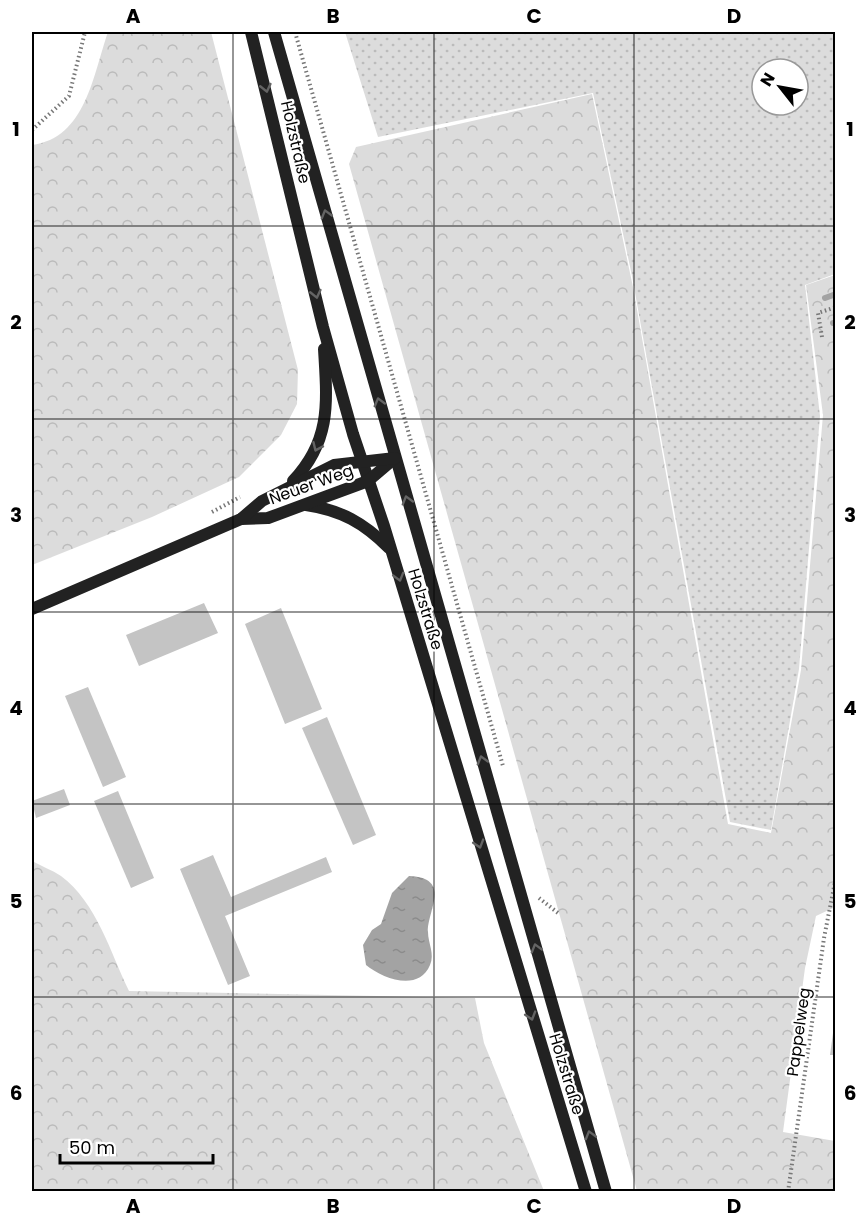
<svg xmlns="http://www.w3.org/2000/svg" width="867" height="1223" font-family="Poppins,sans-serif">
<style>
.grass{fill:url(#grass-dots);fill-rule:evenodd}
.forest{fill:url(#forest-crowns)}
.water{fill:url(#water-ripples)}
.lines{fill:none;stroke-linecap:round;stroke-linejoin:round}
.stream{stroke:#a3a3a3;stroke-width:6}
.building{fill:#c4c4c4}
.path{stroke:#777;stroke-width:4;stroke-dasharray:1.5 3;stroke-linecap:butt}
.secondary{stroke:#222;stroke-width:12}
.oneway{stroke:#646464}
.grid{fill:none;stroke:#000;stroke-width:1.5;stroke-opacity:0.55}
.labels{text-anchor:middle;stroke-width:4.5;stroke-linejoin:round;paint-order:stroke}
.street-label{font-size:16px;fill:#000;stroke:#fff}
.neatline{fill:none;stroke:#000;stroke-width:2}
.grid-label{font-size:20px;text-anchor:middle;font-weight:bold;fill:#000}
</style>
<defs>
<pattern id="grass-dots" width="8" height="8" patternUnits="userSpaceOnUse" patternTransform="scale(1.5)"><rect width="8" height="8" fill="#dcdcdc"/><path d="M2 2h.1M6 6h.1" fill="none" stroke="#bbb" stroke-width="1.8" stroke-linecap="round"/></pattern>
<pattern id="forest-crowns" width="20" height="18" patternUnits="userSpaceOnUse" patternTransform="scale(1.5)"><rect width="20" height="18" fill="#dcdcdc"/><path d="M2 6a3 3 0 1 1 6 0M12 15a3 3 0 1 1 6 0" fill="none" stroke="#bbb"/></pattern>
<pattern id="water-ripples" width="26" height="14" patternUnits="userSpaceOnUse" patternTransform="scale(1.5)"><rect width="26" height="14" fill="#a3a3a3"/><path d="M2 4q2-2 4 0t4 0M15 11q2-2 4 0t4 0" fill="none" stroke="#8b8b8b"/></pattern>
</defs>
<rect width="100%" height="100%" fill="#fff"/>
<path class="grass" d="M345,32h490v242l-30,11 15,131 -21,253 -28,161 -41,-8 -98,-546 -39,-183 -215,44zM762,69h36v36h-36z"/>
<g class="forest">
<path d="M108,32h103l87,338 -1,34 -16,31 -42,42 -87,40 -120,48v-420c54,-7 61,-70 76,-113z"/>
<polygon points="592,94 633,287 728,824 771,833 801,670 823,415 806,285 835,275 835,907 816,916 805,968 783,1132 835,1141 835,1191 637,1191 349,164 356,147"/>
<path d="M32,861c9,5 20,9 29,15 36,27 49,76 68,115l346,7 9,45 60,148h-512z"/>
</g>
<path class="water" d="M409,876c44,2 18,35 19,56 0,11 7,22 2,33 -11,27 -47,14 -64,0l-3,-20 9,-15 9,-6 11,-31z"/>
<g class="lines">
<g class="stream">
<polyline points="825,298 836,294"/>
<polyline points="833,323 836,322"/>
</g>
</g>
<g class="building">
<polygon points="204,603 218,633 139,666 126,635"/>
<polygon points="281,608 322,709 285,724 245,624"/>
<polygon points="88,687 126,777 103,787 65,696"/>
<polygon points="327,717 376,835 353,845 302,728"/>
<polygon points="64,789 70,805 36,818 32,801"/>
<polygon points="118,791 154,878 131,888 94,801"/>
<polygon points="213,855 231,897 326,857 332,872 225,916 250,976 228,985 180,869"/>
<polygon points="834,1026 836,1026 836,1055 830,1055"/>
</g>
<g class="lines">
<g class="path">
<polyline points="295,32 503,766"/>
<polyline points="32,130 69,96 85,32"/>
<polyline points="822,337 818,313 836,307"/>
<polyline points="212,512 240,497"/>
<polyline points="539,898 558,913"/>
<polyline points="788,1192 824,938 836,877"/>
</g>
<g class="secondary">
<polyline points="251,32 323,327 353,434 384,526 586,1192"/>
<polyline points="274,32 606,1192"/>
<path d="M293,481c39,-41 34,-80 31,-132"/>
<path d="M306,505c35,5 58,18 83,43"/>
<polyline points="241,519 268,518 368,481 395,458"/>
<polyline points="32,609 241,519 262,501 334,465 395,458"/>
</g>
</g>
<defs><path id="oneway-chevron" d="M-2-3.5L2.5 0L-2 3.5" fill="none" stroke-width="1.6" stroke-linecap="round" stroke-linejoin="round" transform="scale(1.5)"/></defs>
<g class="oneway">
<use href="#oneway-chevron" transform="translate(266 88) rotate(77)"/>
<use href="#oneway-chevron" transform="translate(326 214) rotate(-106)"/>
<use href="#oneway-chevron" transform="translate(316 294) rotate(77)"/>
<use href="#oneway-chevron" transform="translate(379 402) rotate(-105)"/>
<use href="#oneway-chevron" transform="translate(317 447) rotate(114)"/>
<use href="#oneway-chevron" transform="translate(407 500) rotate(-106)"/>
<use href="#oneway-chevron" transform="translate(399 577) rotate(74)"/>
<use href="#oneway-chevron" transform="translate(482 760) rotate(-106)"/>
<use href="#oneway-chevron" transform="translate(479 844) rotate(73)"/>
<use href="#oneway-chevron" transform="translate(536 948) rotate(-106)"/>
<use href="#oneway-chevron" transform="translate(531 1016) rotate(73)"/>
<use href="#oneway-chevron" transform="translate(590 1135) rotate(-106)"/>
</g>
<path class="grid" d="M233,32v1160M434,32v1160M634,32v1160M32,226h804M32,419h804M32,612h804M32,804h804M32,997h804"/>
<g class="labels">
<g class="street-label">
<text transform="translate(296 142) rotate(77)" y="6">Holzstraße</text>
<text transform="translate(311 484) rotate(-20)" y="6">Neuer Weg</text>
<text transform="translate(426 609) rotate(73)" y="6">Holzstraße</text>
<text transform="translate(798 1032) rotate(-82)" y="6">Pappelweg</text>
<text transform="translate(567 1074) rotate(73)" y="6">Holzstraße</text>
</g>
</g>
<rect width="867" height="1223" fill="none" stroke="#ffffff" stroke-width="66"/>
<g transform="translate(780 87) rotate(301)"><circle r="28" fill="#ffffff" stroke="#999999" stroke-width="1.5"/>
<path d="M0-4.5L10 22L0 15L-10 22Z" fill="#000000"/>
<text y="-9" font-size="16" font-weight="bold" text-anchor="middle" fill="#000000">N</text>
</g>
<path d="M60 1154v9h153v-9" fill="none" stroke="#000000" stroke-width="3"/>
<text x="69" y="1154" font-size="18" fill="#000000" stroke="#ffffff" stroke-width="4.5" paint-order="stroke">50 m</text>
<rect x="33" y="33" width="801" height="1157" class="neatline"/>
<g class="grid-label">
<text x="133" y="23">A</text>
<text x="333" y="23">B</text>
<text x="534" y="23">C</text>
<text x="734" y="23">D</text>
<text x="16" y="136">1</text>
<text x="850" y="136">1</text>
<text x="16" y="329">2</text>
<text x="850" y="329">2</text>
<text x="16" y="522">3</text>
<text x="850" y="522">3</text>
<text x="16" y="715">4</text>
<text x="850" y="715">4</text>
<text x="16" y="908">5</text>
<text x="850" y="908">5</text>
<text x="16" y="1100">6</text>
<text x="850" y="1100">6</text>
<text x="133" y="1213">A</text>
<text x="333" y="1213">B</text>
<text x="534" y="1213">C</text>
<text x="734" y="1213">D</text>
</g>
</svg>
